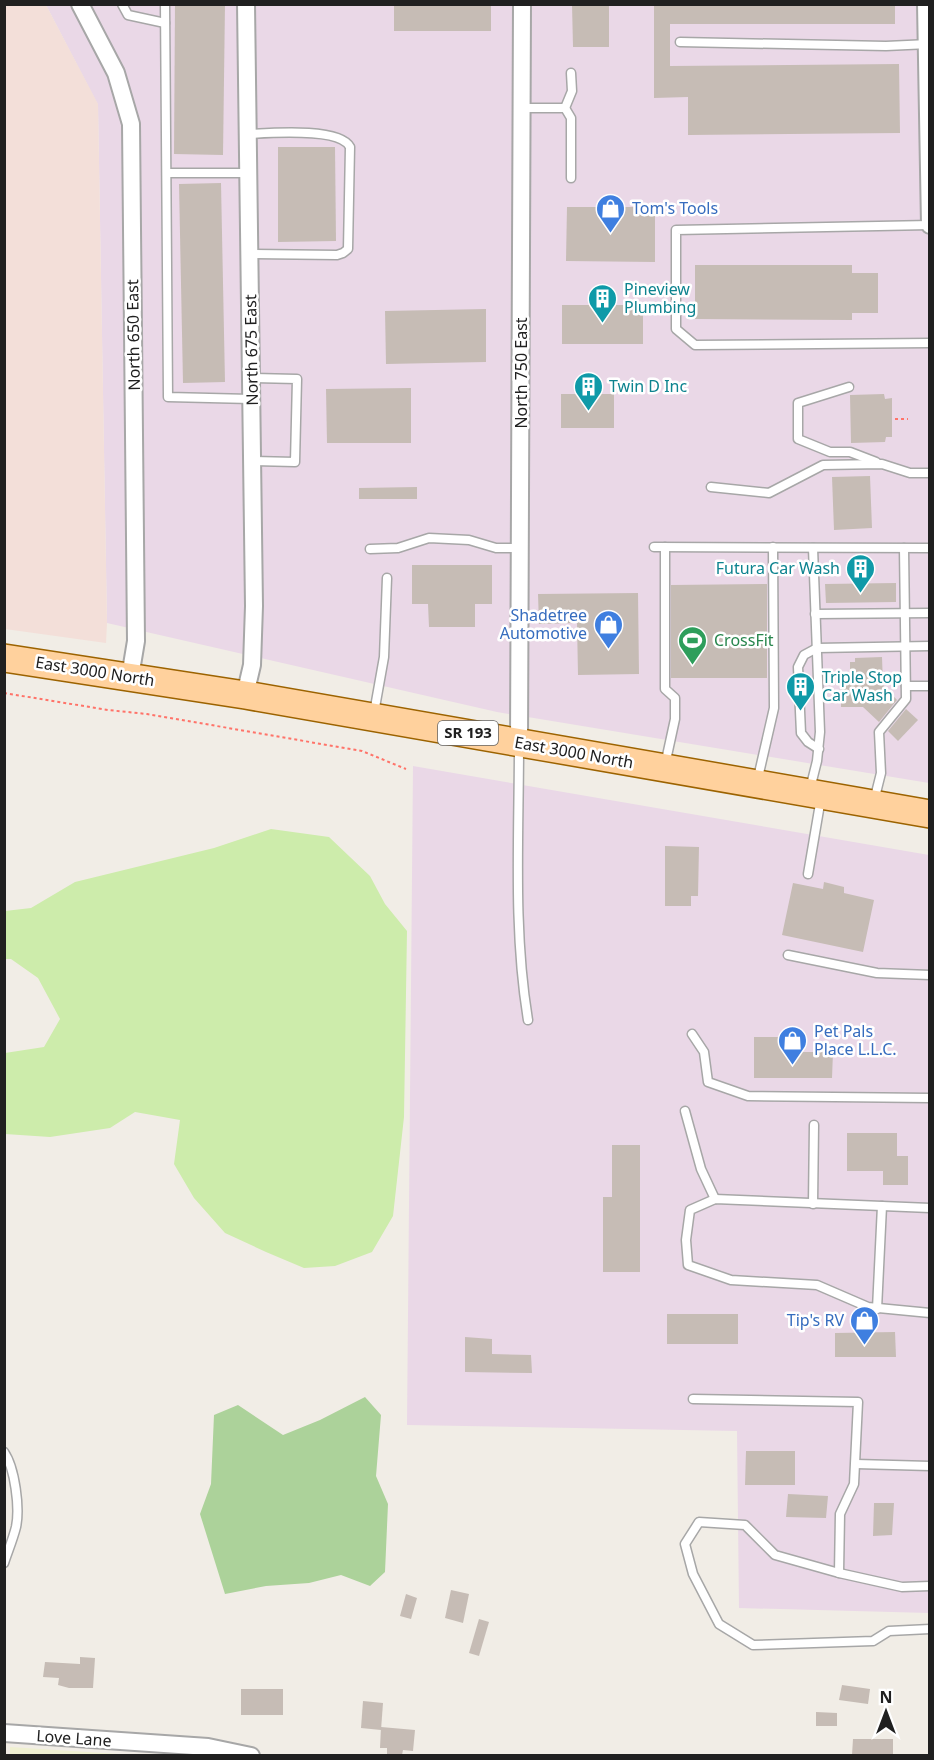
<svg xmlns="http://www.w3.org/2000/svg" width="934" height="1760" font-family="'Noto Sans',sans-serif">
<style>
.industrial{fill:#ead8e7}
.military{fill:#f3dfd9}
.farmland{fill:#eff0d1}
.grass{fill:#cdecab}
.forest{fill:#acd29a}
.building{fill:#c6bcb5}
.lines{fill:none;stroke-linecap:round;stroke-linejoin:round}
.service-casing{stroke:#a7a7a7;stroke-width:11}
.minor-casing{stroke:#a7a7a7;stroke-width:20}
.primary-casing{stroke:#9c6300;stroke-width:30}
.path{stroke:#ff7369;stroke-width:2;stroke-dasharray:3 3;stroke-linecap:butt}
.service{stroke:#fff;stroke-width:8}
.minor{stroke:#fff;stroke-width:16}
.primary{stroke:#ffd19d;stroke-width:27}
.labels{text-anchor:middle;stroke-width:5;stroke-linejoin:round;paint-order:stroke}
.shield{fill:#fff;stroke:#636363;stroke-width:1.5}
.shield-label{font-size:15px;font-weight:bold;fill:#202020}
.shop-label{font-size:16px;fill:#366cbe;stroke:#fff;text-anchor:start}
.culture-label{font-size:16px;fill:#0d838f;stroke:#fff;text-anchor:start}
.street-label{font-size:16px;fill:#202020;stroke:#fff}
.leisure-label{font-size:16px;fill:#27864d;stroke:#fff;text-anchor:start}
</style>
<rect width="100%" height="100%" fill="#f1ede6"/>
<g class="industrial">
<polygon points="46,5 929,5 929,783 497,712 107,623 98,105"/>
<polygon points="413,766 929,855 929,1613 739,1608 737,1431 407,1425"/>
</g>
<polygon class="military" points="5,4 46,5 98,104 107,623 106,643 5,629"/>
<polygon class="farmland" points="10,1747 134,1755 10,1755"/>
<polygon class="grass" points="271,829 329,837 370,876 385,904 407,931 404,1117 393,1216 372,1252 335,1266 304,1268 266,1252 225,1233 194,1198 174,1164 180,1120 135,1112 110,1128 50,1137 5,1134 5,1053 44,1047 60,1019 38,978 11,959 5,959 5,911 31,908 75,882 214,848"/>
<polygon class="forest" points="365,1397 381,1415 376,1476 388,1504 385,1572 370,1586 341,1575 309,1583 266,1586 225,1594 200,1514 211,1484 214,1415 238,1405 283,1435 320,1420"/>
<g class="building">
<polygon points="175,4 225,4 223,155 174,154"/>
<rect x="394" y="4" width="97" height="27"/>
<polygon points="572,4 609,4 609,47 573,47"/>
<polygon points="654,4 895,4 895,24 670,24 670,66 899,64 900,133 688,135 688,97 654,98"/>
<polygon points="278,147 335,147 336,241 278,242"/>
<polygon points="221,183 225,382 183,383 179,184"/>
<polygon points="567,207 655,207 655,262 566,261"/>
<polygon points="695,265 852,265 852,273 878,273 878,313 852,313 852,320 695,319"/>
<rect x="562" y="305" width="81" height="39"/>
<polygon points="486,309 486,362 386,364 385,311"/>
<polygon points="411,388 411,443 327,443 326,389"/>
<rect x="561" y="394" width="53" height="34"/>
<polygon points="884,394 885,399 892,398 892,437 886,437 885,442 851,443 850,395"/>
<polygon points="870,476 872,528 834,530 832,477"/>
<polygon points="417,487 417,499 359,499 359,488"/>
<polygon points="412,565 492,565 492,604 475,604 475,627 429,627 428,604 412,604"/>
<polygon points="896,583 896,602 826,603 825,584"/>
<polygon points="767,584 767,678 671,678 671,585"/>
<polygon points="638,593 639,674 578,675 577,623 539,624 538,594"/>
<polygon points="882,657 883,685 897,700 879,722 863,707 841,707 841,686 850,676 850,662 855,662 855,658"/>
<polygon points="906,709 918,720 898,741 888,731"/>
<polygon points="665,846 699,847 698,896 691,896 691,906 665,906"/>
<polygon points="824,882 844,887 844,893 874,900 863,952 782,935 793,883 823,889"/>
<polygon points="754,1037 798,1037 798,1052 833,1052 832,1078 754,1078"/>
<polygon points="847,1133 897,1133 897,1156 908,1156 908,1185 883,1185 883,1171 847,1171"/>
<polygon points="612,1145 640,1145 640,1272 603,1272 603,1197 612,1197"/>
<rect x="667" y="1314" width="71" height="30"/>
<polygon points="895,1332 896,1357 835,1357 835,1333"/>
<polygon points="465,1337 492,1339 492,1354 531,1355 532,1373 465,1372"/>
<polygon points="746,1451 795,1451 795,1485 745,1485"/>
<polygon points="788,1494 828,1496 826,1518 786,1517"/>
<polygon points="874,1503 894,1503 892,1535 873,1536"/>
<polygon points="451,1590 469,1594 463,1623 445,1618"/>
<polygon points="406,1594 417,1598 411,1619 400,1616"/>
<polygon points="479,1619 489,1622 479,1656 469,1653"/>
<polygon points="80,1657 95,1658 93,1688 69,1688 58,1685 59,1678 43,1677 45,1662 80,1664"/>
<polygon points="842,1685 870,1689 868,1704 839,1700"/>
<rect x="241" y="1689" width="42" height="26"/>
<polygon points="363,1701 383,1703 381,1730 361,1728"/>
<polygon points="816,1712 837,1713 837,1726 816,1726"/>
<polygon points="381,1727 415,1730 413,1751 403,1750 402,1755 387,1754 387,1748 380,1748"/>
<polygon points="853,1739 893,1739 893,1755 852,1755"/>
</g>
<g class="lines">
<defs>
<g id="service">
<polyline points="122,4 128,15 165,23"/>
<polyline points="165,4 168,397 251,399"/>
<polyline points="680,42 886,46 929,44"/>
<polyline points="521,108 565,108 571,118 571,178"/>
<polyline points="565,108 572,91 571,73"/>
<path d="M248,134c21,-1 92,-7 102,13l-2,102 -5,4 -6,2 -88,-1"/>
<polyline points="167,173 248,173"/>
<polyline points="930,225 676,230 676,329 695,345 930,343"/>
<polyline points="251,378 297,379 295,462 252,461"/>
<polyline points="849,387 798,403 798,439 830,452 850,452 876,462"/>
<polyline points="711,487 769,493 823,465 882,464 910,473 930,473"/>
<polyline points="654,547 930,548"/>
<polyline points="370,549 398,548 429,538 469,540 496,548 520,548"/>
<polyline points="815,614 930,613"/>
<polyline points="906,686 930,686"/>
<polyline points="374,713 384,657 387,578"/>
<path d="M519,745c0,91 -6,185 9,275"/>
<polyline points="819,749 808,742 801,733 798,667 804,655 817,648 930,646"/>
<polyline points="665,765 675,719 675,698 665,689 665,547"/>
<polyline points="757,782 774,708 773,547"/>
<polyline points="810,789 817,761 820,732 813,548"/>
<polyline points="874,801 881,773 879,732 906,699 904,548"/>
<polyline points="808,874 821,798"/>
<polyline points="788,955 877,973 930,975"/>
<polyline points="692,1034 704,1052 708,1082 748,1096 930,1098"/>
<polyline points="685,1111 701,1169 715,1199"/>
<polyline points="813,1204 814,1125"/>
<polyline points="930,1208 715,1199 690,1210 686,1240 688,1265 731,1280 817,1285 868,1307 930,1313"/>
<polyline points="877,1309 882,1206"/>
<polyline points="693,1399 858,1402 854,1484 840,1514 839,1573"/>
<path d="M4,1452c11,16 16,56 12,75 -3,12 -8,24 -12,36"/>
<polyline points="856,1464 930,1466"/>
<polyline points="930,1586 902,1587 839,1573 775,1555 745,1525 699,1522 685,1544 693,1574 719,1624 753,1645 873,1641 889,1631 930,1629"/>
</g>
<g id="minor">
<polyline points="80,4 116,73 131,124 136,641 130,677"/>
<polyline points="926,4 930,225"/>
<polyline points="245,695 252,665 254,606 246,4"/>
<polyline points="519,742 522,4"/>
<polyline points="4,1733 208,1747 251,1756"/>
</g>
<polyline id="primary" points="4,658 245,695 930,814"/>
</defs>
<use href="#service" class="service-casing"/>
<use href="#minor" class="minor-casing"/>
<use href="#primary" class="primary-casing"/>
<g class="path">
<polyline points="895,419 908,419"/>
<polyline points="4,693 108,710 147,714 362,751 406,769"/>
</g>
<use href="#service" class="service"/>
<use href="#minor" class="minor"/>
<use href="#primary" class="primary"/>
</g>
<defs>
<symbol id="shop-pin" viewBox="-11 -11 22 30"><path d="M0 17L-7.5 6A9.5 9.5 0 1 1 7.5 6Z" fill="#3f7fe0" stroke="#fff"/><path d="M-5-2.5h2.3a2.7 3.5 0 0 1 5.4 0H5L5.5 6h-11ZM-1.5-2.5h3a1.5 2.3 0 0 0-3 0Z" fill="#fff"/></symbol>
<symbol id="building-pin" viewBox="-11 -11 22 30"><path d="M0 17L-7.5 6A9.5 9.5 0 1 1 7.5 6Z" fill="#0f9aa8" stroke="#fff"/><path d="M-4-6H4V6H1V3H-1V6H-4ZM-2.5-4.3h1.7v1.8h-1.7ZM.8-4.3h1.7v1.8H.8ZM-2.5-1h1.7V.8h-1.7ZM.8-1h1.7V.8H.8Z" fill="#fff"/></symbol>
<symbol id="stadium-pin" viewBox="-11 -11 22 30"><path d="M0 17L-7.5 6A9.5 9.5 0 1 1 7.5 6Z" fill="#2e9e5b" stroke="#fff"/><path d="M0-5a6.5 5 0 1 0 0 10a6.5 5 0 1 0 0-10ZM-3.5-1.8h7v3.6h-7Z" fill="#fff"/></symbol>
</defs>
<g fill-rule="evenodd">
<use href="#shop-pin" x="594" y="192" width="33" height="45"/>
<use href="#building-pin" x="586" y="282" width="33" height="45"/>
<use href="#building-pin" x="572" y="370" width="33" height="45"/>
<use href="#building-pin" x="844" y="552" width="33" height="45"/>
<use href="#shop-pin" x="592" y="608" width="33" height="45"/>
<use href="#stadium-pin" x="676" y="624" width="33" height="45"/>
<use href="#building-pin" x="784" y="670" width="33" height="45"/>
<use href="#shop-pin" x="776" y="1024" width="33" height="45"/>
<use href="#shop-pin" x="848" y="1304" width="33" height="45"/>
</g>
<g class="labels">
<rect class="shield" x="438" y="721" width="60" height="24" rx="4.5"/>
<g class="shield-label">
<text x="468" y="738">SR 193</text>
</g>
<g class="shop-label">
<text x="632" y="214">Tom's Tools</text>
<text x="587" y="621" text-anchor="end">Shadetree<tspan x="587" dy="18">Automotive</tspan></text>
<text x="814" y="1037">Pet Pals<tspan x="814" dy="18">Place L.L.C.</tspan></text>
<text x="844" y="1326" text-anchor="end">Tip's RV</text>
</g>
<g class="culture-label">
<text x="624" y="295">Pineview<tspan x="624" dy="18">Plumbing</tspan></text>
<text x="609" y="392">Twin D Inc</text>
<text x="840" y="574" text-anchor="end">Futura Car Wash</text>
<text x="822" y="683">Triple Stop<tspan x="822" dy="18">Car Wash</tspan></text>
</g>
<g class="street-label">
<text transform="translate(133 335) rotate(-91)" y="6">North 650 East</text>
<text transform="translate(251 350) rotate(-91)" y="6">North 675 East</text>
<text transform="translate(521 373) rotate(-90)" y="6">North 750 East</text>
<text transform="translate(95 671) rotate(9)" y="6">East 3000 North</text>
<text transform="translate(574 752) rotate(10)" y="6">East 3000 North</text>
<text transform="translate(74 1738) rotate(4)" y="6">Love Lane</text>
</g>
<g class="leisure-label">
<text x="714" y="646">CrossFit</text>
</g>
</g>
<rect width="934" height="1760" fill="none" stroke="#202020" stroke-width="12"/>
<g transform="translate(886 1712)" stroke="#ffffff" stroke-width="4.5" paint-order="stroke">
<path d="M0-4.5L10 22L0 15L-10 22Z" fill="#202020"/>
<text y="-9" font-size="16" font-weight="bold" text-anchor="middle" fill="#202020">N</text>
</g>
</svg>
